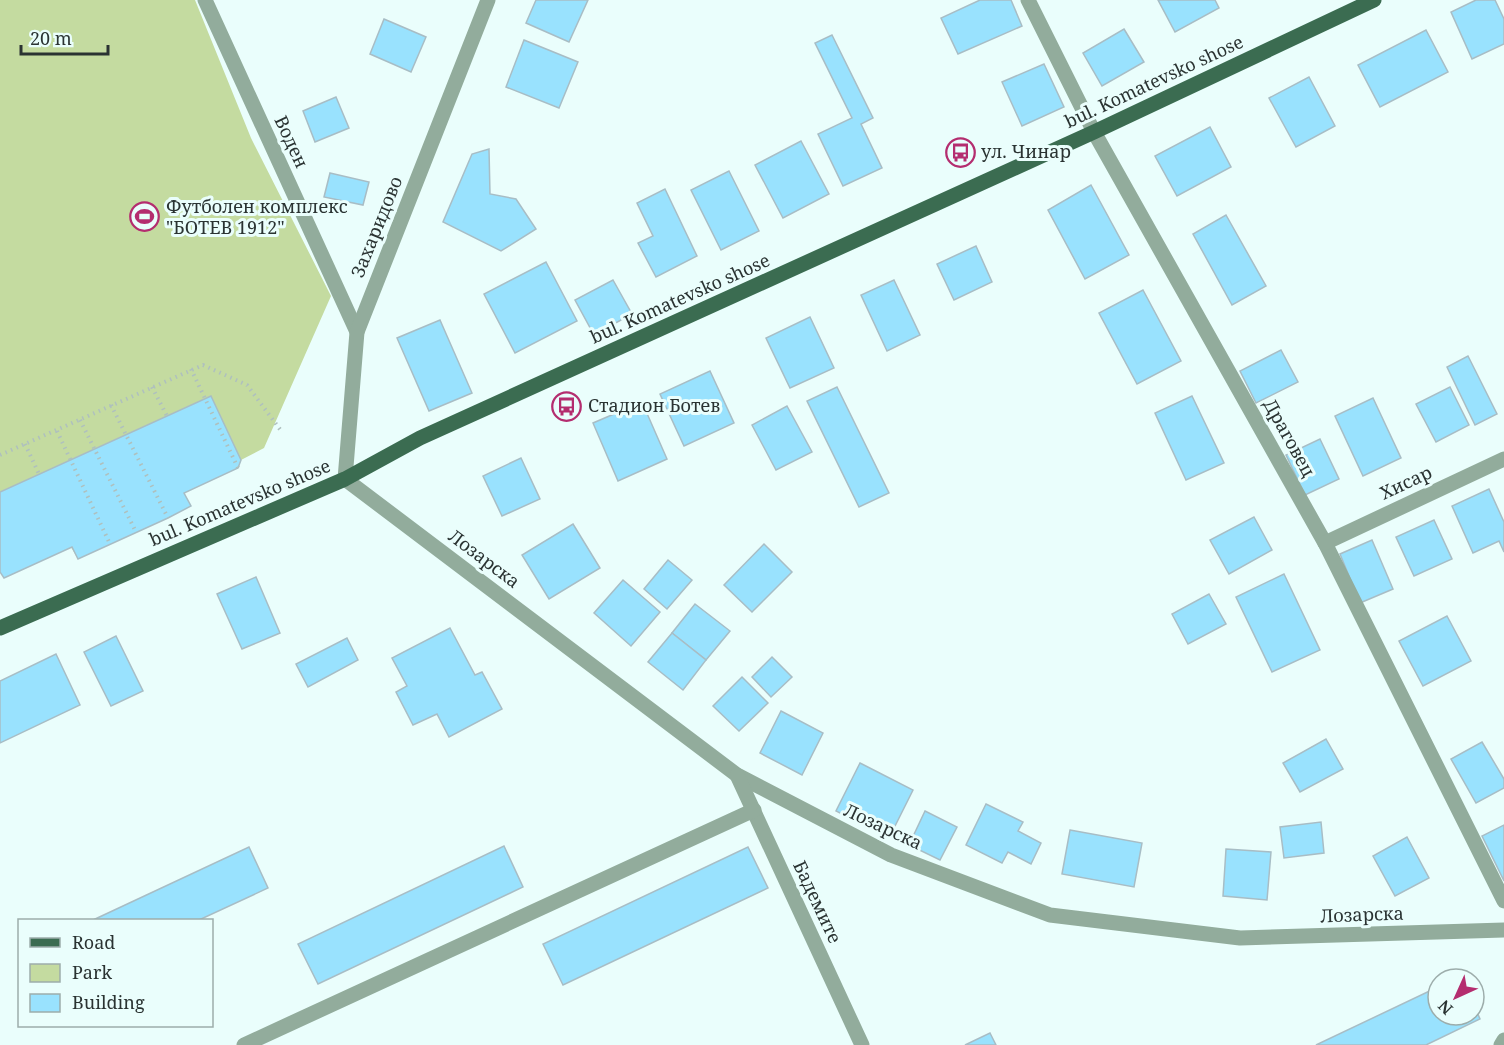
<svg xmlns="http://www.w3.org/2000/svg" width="1504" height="1045" font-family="'Noto Serif',serif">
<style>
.green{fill:#c4dba0}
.building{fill:#99e2fe;stroke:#a8bdc5;stroke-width:1.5}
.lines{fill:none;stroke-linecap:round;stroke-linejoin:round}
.path{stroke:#afc0be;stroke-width:4;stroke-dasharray:1.5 4.5;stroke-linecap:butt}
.minor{stroke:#92ac9c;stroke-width:15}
.major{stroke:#3b6c51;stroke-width:15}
.labels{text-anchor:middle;stroke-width:6;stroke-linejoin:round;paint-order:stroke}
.street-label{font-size:18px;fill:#2a3332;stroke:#eafefc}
.poi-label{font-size:18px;fill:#2a3332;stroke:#eafefc;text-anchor:start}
</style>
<rect width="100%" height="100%" fill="#eafefc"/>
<polygon class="green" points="0,0 195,0 251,138 331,296 264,448 241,460 238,468 184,493 191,506 78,559 71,547 4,578 0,572"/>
<g class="building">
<polygon points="536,0 588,0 569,42 526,23"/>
<polygon points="980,0 1011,0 1022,26 958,54 941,18"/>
<polygon points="1158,0 1215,0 1219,8 1175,32"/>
<polygon points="1476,0 1495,0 1504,19 1504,44 1472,59 1451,12"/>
<polygon points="384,19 426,37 411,72 370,54"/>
<polygon points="1124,29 1144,62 1102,86 1083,53"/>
<polygon points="1426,30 1448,72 1380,107 1358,65"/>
<polygon points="832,35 873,118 861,124 882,168 843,186 818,134 852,118 815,43"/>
<polygon points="524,40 578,62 559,108 506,87"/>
<polygon points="1044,64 1064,107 1022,126 1002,82"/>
<polygon points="1309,77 1335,126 1296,147 1269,98"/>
<polygon points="336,97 349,128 315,142 303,111"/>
<polygon points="1210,127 1231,167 1177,196 1155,156"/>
<polygon points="801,141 829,194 783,218 755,165"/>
<polygon points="489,149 490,194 516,199 536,229 501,251 443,222 472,154"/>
<polygon points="729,171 759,231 721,250 691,190"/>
<polygon points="330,173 369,182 363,205 324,197"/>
<polygon points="1091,185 1129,255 1085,279 1048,210"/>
<polygon points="665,189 697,256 656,277 638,243 653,236 637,203"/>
<polygon points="1226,215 1266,286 1232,305 1193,234"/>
<polygon points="976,246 992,282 954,300 937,264"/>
<polygon points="546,262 577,321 515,353 484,294"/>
<polygon points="613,280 632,314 594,335 575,300"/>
<polygon points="894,280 920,335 887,351 861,295"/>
<polygon points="1143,290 1181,361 1137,384 1099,313"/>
<polygon points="810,317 834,368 790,388 766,338"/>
<polygon points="440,320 472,393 429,411 397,338"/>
<polygon points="1281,350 1298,382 1256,403 1240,371"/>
<polygon points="1468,356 1497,414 1475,425 1447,367"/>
<polygon points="710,371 734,423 684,446 660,394"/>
<polygon points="837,387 889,493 859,507 807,401"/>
<polygon points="1450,387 1469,425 1436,442 1416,404"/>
<polygon points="211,396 241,460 238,468 184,493 191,506 168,518 78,559 72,547 4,578 0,572 0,492"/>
<polygon points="1192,396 1224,463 1186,480 1155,413"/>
<polygon points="1373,398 1401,458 1363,476 1335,416"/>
<polygon points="642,402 667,459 618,481 593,423"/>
<polygon points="787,406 812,452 776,470 752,425"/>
<polygon points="1320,439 1339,479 1305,495 1286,455"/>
<polygon points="521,458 540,499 502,516 483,476"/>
<polygon points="1489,489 1504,522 1504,552 1499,541 1473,553 1452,506"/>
<polygon points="1254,517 1272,550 1229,574 1210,540"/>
<polygon points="1434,520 1452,559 1414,576 1396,537"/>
<polygon points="573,524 600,568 549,599 522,555"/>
<polygon points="1372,540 1393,589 1360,603 1340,554"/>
<polygon points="764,544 792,572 752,612 724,585"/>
<polygon points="668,560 692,580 667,609 644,589"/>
<polygon points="1284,574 1320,650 1272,672 1236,597"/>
<polygon points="256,577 280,633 242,649 217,594"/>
<polygon points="623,580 660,612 631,646 594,613"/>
<polygon points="1209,594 1226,624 1188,644 1172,614"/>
<polygon points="695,604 730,631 706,660 672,633"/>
<polygon points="1447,616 1471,661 1423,686 1399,641"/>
<polygon points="450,628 475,675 482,672 502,709 449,737 437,714 413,725 396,692 407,686 392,658"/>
<polygon points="672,633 706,660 683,690 648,662"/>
<polygon points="116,636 143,691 111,706 84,652"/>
<polygon points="347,638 358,660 308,687 296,664"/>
<polygon points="56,654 80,705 0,743 0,681"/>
<polygon points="772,657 792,677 771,697 752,677"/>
<polygon points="742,677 768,703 739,731 713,706"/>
<polygon points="781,711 823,733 802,775 760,753"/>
<polygon points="1326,739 1343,769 1300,792 1283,763"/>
<polygon points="1482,742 1504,779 1504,788 1476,803 1451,759"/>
<polygon points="860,763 913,790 889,838 836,811"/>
<polygon points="986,804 1023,822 1018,831 1041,843 1031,864 1008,852 1002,863 966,845"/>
<polygon points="925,811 957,827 940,860 909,845"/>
<polygon points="1321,822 1324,853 1284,858 1280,827"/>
<polygon points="1504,825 1504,881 1482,836"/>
<polygon points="1070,830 1142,843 1134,887 1062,874"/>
<polygon points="1407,837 1429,878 1395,896 1373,856"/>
<polygon points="504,846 523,887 318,984 298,944"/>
<polygon points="249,847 268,888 199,920 93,920"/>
<polygon points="748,847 768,888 563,985 543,944"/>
<polygon points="1226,849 1271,852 1267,900 1223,896"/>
<polygon points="1438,987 1438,1015 1474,1015 1474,1005 1480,1019 1426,1045 1316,1045"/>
<polygon points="990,1033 996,1045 965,1045"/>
</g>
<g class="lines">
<g class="path">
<polyline points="191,369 238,468"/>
<polyline points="152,387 167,416"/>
<polyline points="111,405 168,518"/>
<polyline points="80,420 136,532"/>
<polyline points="57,431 110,544"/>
<polyline points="25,444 39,474"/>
<polyline points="0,455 203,365 247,385 282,432"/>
</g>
<g class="minor">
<polyline points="205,0 357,332"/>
<polyline points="488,0 357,332 345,479 737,775 891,855 1050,915 1240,938 1504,930"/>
<polyline points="1028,0 1094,132 1325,543 1504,901"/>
<polyline points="1325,543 1504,459"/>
<polyline points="737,775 862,1045"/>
<polyline points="244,1045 754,810"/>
<polyline points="1501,1045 1504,1040"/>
</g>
<polyline class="major" points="0,628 345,479 420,438 1094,132 1374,0"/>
</g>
<defs>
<symbol id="bus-ring" viewBox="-11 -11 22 22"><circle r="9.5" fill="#eafefc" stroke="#b42d6f" stroke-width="1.5"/><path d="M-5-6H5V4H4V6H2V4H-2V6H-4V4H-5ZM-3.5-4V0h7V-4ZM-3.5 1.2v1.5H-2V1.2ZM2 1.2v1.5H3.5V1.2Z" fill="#b42d6f"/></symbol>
<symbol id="stadium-ring" viewBox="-11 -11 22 22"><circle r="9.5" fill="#eafefc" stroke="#b42d6f" stroke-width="1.5"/><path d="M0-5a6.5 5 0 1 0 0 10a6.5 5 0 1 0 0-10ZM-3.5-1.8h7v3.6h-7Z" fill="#b42d6f"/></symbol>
</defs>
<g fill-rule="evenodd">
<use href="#bus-ring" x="944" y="136" width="33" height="33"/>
<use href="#stadium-ring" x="128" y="200" width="33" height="33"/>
<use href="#bus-ring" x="550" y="390" width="33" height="33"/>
</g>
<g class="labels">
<g class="street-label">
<text transform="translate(1154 82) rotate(-25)" y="6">bul. Komatevsko shose</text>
<text transform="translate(291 142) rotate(65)" y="6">Воден</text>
<text transform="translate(377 227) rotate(-68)" y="6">Захаридово</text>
<text transform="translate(680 299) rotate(-24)" y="6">bul. Komatevsko shose</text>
<text transform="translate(1289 438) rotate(61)" y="6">Драговец</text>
<text transform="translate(1406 483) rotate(-25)" y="6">Хисар</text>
<text transform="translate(240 503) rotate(-23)" y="6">bul. Komatevsko shose</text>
<text transform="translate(484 559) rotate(37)" y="6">Лозарска</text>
<text transform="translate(883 827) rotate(25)" y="6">Лозарска</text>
<text transform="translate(817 902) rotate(65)" y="6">Бадемите</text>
<text transform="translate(1362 915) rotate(-2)" y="6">Лозарска</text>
</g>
<g class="poi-label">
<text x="981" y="158">ул. Чинар</text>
<text x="166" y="213">Футболен комплекс<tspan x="166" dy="21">"БОТЕВ 1912"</tspan></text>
<text x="588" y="412">Стадион Ботев</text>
</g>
</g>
<rect x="18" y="919" width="195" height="108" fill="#eafefc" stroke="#9dadab" stroke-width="1.5"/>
<rect x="30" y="938" width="30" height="9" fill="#3b6c51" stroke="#9dadab" stroke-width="1.5"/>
<text x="72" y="949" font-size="18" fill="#2a3332">Road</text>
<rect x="30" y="964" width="30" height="18" fill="#c4dba0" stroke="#9dadab" stroke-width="1.5"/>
<text x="72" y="979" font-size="18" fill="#2a3332">Park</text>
<rect x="30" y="994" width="30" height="18" fill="#99e2fe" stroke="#9dadab" stroke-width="1.5"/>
<text x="72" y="1009" font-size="18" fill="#2a3332">Building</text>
<g transform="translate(1456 997) rotate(225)"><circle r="28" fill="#eafefc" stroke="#9dadab" stroke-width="1.5"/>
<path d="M0-4.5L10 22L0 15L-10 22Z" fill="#b42d6f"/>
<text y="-9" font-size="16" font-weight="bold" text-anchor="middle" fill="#2a3332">N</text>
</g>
<path d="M21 45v9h87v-9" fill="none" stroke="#2a3332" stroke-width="3"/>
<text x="30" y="45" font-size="18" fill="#2a3332" stroke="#eafefc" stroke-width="4.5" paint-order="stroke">20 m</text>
</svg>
